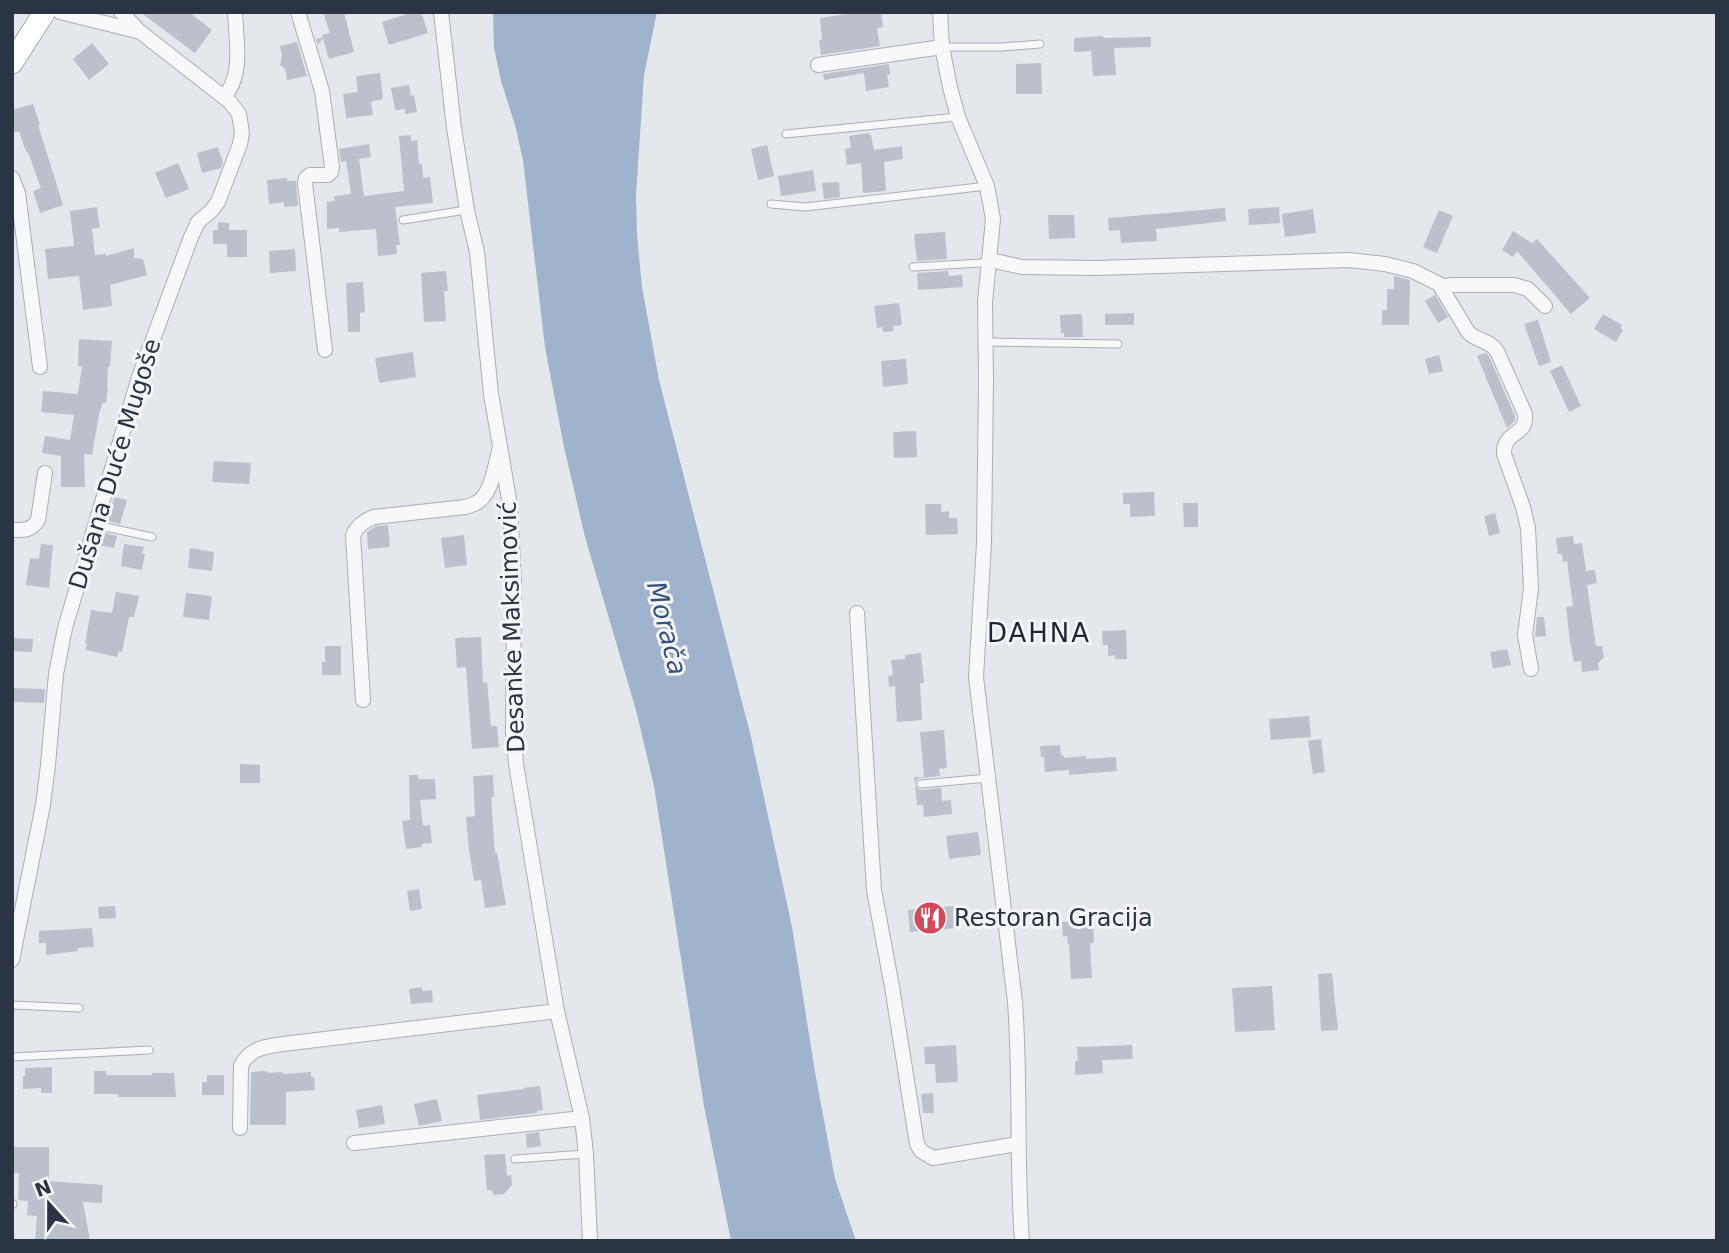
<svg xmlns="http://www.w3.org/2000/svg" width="1729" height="1253" font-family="'DejaVu Sans',sans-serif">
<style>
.water{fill:#9fb4cc}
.building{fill:#bbc0ca}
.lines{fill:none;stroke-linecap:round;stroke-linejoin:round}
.lane-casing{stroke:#a9aeb7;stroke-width:9}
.street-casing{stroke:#a9aeb7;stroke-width:16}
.primary-casing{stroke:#a3abb8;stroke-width:23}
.lane{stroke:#f7f8fa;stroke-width:7}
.street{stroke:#f7f8fa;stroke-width:14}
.primary{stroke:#fff;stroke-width:21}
.labels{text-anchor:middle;stroke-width:6;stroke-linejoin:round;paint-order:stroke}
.street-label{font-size:24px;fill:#2b3445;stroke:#f4f6f9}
.poi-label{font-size:24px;fill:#2b3445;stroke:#f4f6f9;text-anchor:start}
.water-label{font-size:26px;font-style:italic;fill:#34527a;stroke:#f4f6f9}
.neighbourhood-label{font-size:26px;letter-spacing:2px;fill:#1d2536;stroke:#f4f6f9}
</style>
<rect width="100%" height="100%" fill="#e4e7ec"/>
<polygon class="water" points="493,12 657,12 644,75 636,195 637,234 642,287 659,380 751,737 792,927 815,1072 835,1179 856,1241 731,1241 704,1106 654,786 636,710 585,537 564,447 545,347 523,160 515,125 501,81 494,48"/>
<g class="building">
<polygon points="140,12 189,12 212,30 195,53"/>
<polygon points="331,12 344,12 354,52 329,59 323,38 318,45 316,39 323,37 322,35 330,33 324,15"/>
<polygon points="413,12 421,12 428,33 389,45 382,22"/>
<polygon points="847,12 881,12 883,27 877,28 880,46 821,55 819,40 822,40 820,18 847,14"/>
<polygon points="1103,36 1103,38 1151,37 1151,47 1114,48 1116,75 1093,76 1091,51 1074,52 1074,38"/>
<polygon points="297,42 307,76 287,80 285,69 280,65 282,56 280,46"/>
<polygon points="92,43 109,64 89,80 73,59"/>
<polygon points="1041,63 1042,94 1016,94 1016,64"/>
<polygon points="889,64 890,74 887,75 889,87 866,91 864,73 824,80 823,74"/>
<polygon points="380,73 383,99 371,102 373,115 346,118 343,94 358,92 356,76"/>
<polygon points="409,85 411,96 414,95 417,112 405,114 405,109 395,110 391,88"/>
<polygon points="33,104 40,125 38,125 63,205 40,213 33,191 41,188 29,155 25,149 19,131 12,133 12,110"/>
<polygon points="869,133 869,135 871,135 874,150 902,146 903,159 884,162 886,191 863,193 861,163 847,165 845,149 851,148 849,136"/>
<polygon points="411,135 411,141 417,140 419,164 422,164 423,178 430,177 433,203 395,207 400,245 396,245 397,254 378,256 376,229 339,232 339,228 327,229 327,202 335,201 334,196 351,194 346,161 341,162 339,149 369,144 371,157 359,159 364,196 404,191 399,136"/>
<polygon points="767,145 774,176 758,180 751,149"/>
<polygon points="218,147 223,163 221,168 202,173 197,153"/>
<polygon points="178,163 189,189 166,198 155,173"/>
<polygon points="813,170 816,191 781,196 778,176"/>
<polygon points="287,178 287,181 296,181 298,206 284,207 284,202 269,204 267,180"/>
<polygon points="839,182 840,197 824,199 822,183"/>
<polygon points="97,207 100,228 92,229 95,255 106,254 106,256 134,248 134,258 143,259 147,275 110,285 112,306 83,310 79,276 48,279 45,249 74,246 70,211"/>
<polygon points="1279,207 1280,223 1249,225 1248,209"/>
<polygon points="1225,208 1226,221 1156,229 1157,241 1121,243 1120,230 1109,231 1108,218"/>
<polygon points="1313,209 1316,233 1285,237 1282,214"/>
<polygon points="1439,210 1453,216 1437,253 1423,247"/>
<polygon points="1048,215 1074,215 1075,238 1049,239"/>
<polygon points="218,222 229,223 229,230 247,230 247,257 227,257 227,244 213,244 213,230 218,230"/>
<polygon points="1513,231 1532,243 1537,239 1590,298 1571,314 1517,251 1513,257 1502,250"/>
<polygon points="945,232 947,259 917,261 914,234"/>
<polygon points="295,249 296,271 270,273 269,251"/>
<polygon points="446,271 448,291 444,291 446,321 424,322 421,273"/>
<polygon points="948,271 949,276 962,275 963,287 918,290 917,273"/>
<polygon points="1394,276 1410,280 1409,325 1382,325 1382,310 1387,310 1387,289 1394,289"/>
<polygon points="363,282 365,312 360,313 360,332 348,332 346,283"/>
<polygon points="1435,295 1448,317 1438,323 1425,301"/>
<polygon points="899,303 902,325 893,326 894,331 883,332 882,327 877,328 874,306"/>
<polygon points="1134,313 1134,325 1105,325 1105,314"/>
<polygon points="1082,314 1083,337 1064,337 1064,333 1061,333 1060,315"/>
<polygon points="1603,314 1622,325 1620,328 1623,330 1616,342 1594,329"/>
<polygon points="1538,320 1551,362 1539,366 1524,324"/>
<polygon points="79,339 112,341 110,367 108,367 107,388 108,388 106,403 102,403 101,409 100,409 92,455 84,454 85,487 61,487 61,456 42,453 45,436 70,440 74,415 41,412 43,391 78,394 82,366 78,366"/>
<polygon points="413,352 416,377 379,383 375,358"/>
<polygon points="1485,353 1489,356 1515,416 1515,421 1507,428 1477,356"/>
<polygon points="1439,355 1443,371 1429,374 1425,359"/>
<polygon points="906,359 908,384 883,387 881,361"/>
<polygon points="1562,365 1581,406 1569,412 1550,371"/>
<polygon points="916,431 917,457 894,458 893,432"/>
<polygon points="214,461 251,463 249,484 212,482"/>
<polygon points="1154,492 1155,516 1130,517 1130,504 1123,504 1123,493"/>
<polygon points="114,497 127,500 120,524 108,521"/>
<polygon points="1183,503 1198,503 1198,527 1184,527"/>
<polygon points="925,504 941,504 941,512 949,511 949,518 957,518 958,534 926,535"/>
<polygon points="1495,513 1500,533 1489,536 1484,516"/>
<polygon points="388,525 390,547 368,549 367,532 376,526"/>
<polygon points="105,533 117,536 114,548 99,545 103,534"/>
<polygon points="464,535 467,565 445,568 441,538"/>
<polygon points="1573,536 1574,544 1582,543 1586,571 1595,570 1597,583 1587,585 1596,646 1602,646 1604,657 1598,663 1599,670 1582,672 1581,661 1574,662 1570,642 1566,607 1573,606 1567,561 1563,562 1562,554 1558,554 1556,538"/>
<polygon points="41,544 53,545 49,588 26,585 30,558 39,559"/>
<polygon points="124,544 144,547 142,554 145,554 142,570 121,566"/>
<polygon points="190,548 214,552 212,571 188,568"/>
<polygon points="116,592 139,596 134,617 129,617 122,652 119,651 117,657 86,650 87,643 85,643 91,610 112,613"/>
<polygon points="186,593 212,596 209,620 183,617"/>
<polygon points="1537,617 1544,617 1546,636 1535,637"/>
<polygon points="1126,630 1127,659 1115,659 1115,655 1108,656 1108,645 1103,645 1102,631"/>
<polygon points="481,637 483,683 487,682 491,726 497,726 499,747 472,749 466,667 457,668 455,638"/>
<polygon points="12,638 33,639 32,652 12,651"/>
<polygon points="325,646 341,646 341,675 322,675 322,662 325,662"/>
<polygon points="1507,649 1511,665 1493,669 1490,652"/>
<polygon points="921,653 924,683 920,683 922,720 897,722 895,686 889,687 888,676 893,675 891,660 905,659 905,655"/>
<polygon points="12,688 45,689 44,703 12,702"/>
<polygon points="1309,716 1311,737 1271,740 1269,719"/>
<polygon points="944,730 947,768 939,769 940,776 920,778 917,779 915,784 914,777 924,777 920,732"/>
<polygon points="1321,739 1325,772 1313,774 1308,741"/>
<polygon points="1060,745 1061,755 1063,755 1064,758 1086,756 1086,759 1116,757 1117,771 1069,775 1069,770 1045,772 1044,757 1041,757 1040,746"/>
<polygon points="240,764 260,765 260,783 240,783"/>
<polygon points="409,775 418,775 418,779 435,779 436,799 420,800 423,826 430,825 432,843 422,844 422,847 406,849 402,821 410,820"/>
<polygon points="493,775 494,797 491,797 495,853 497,853 506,905 485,908 481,880 474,881 469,850 466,817 475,816 473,776"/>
<polygon points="915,785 918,789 921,790 941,788 942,801 951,800 952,814 924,817 923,805 917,805"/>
<polygon points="978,832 981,855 949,859 946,836"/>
<polygon points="419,889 422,909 410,911 407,891"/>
<polygon points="115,906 116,918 99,919 98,907"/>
<polygon points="954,906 956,928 910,932 908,910"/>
<polygon points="1093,920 1094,943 1090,943 1092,978 1071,979 1069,944 1068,944 1067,936 1063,937 1062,922"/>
<polygon points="92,928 94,947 78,948 78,951 46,955 46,943 39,943 39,931"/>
<polygon points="1332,973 1338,1030 1321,1031 1318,974"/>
<polygon points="1272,986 1275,1030 1235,1032 1232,988"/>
<polygon points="422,987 422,991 432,990 433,1002 411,1004 409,989"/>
<polygon points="956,1045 958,1082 936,1083 935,1064 925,1064 924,1047"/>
<polygon points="1132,1045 1133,1059 1102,1060 1103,1073 1075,1075 1075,1061 1078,1061 1077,1047"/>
<polygon points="52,1067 52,1093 41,1093 41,1088 23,1089 23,1076 25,1076 25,1068"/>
<polygon points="94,1071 106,1071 106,1075 152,1075 152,1073 174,1073 176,1097 118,1097 118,1094 94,1094"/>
<polygon points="267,1071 267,1073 282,1072 283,1074 311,1072 311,1077 314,1077 315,1090 286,1092 286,1125 250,1125 251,1072"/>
<polygon points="207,1075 224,1075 224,1095 202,1095 202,1082 207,1082"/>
<polygon points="540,1086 543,1110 537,1111 537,1113 480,1120 477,1095 524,1089 523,1088"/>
<polygon points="933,1093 934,1113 923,1113 921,1094"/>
<polygon points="437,1099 442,1121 419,1126 414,1104"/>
<polygon points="382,1105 385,1124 359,1128 356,1110"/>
<polygon points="539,1132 541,1146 527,1148 526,1134"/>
<polygon points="14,1147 49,1147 49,1181 103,1185 102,1203 83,1202 90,1241 35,1241 37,1216 27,1215 28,1201 18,1200 19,1173 14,1173"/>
<polygon points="505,1154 507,1176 511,1175 512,1185 504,1194 493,1195 492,1190 487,1190 484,1155"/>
</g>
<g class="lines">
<defs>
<g id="lane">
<polyline points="942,47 1002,47 1040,44"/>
<polyline points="786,134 957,117"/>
<polyline points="771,204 805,207 987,186"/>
<polyline points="403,220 466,210"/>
<polyline points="913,267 981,263 989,261"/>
<polyline points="986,342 1118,344"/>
<polyline points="96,525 152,537"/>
<polyline points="921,784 988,778"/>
<polyline points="12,1005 79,1008"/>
<polyline points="12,1057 149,1050"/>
<polyline points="515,1159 585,1154"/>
<polyline points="12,1204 13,1204"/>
</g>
<g id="street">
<polyline points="60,12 137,31"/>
<polyline points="298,12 322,91 332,167 331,172 328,175 310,175 306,178 305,183 325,350"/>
<polyline points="441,12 454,128 467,210 477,252 491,394 510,505 514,583 513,732 516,764 557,1011 582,1118 586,1154 590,1241"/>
<path d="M940,12l2,35 8,40 8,30 29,69 6,33 -8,83 1,78 -2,163 -8,134 39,325c6,80 1,159 7,239"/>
<polyline points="818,65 942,47"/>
<path d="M224,97c20,-22 12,-57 11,-85"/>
<polyline points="12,178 18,193 40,367"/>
<path d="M990,260l32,7 75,1 252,-8 36,4 28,7 26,13 29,48c10,10 20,7 29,19l28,63c3,23 -22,16 -21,40l19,53 5,21 3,60 -6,47 6,34"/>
<polyline points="1442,287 1450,285 1514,285 1528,289 1545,306"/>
<path d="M12,530c12,0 19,1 26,-10l7,-47"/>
<polyline points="857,613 874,890 892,987 917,1144 921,1151 933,1158 1018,1144"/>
<path d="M363,700l-10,-165c5,-10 11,-14 21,-18l91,-10c7,-2 14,-4 19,-11 9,-11 12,-35 16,-49"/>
<polyline points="12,960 43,805 48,765 56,674 65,628 139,377 191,237 198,222 211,211 218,202 240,144 242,133 239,114 230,102 139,31 121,12"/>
<path d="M240,1128l1,-62c7,-17 25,-20 42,-22l274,-33"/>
<polyline points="354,1143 582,1118"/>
</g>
<polyline id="primary" points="12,63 44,13"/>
</defs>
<use href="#lane" class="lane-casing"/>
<use href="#street" class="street-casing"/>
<use href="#primary" class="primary-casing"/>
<use href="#lane" class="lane"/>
<use href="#street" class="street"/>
<use href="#primary" class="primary"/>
</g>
<defs>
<symbol id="restaurant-disc" viewBox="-11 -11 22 22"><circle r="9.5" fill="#d1495b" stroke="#f4f6f9"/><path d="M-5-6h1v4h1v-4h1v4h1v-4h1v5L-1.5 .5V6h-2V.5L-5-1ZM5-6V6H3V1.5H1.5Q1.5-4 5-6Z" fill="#fff"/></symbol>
</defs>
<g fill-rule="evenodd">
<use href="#restaurant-disc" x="911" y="899" width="38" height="38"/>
</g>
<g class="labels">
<g class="street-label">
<text transform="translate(115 464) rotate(-73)" y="8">Dušana Duće Mugoše</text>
<text transform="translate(512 627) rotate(-92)" y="8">Desanke Maksimović</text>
</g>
<g class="poi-label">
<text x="954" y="926">Restoran Gracija</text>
</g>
<g class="water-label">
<text transform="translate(667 628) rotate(76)" y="9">Morača</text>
</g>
<g class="neighbourhood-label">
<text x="1039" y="642">DAHNA</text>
</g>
</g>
<rect width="1729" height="1253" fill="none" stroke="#2b3445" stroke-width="28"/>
<g transform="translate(49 1204) rotate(339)" stroke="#f4f6f9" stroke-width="5" paint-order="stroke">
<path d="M0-5L12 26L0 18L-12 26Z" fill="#2b3445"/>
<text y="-10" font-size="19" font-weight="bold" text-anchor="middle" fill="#2b3445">N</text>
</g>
</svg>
